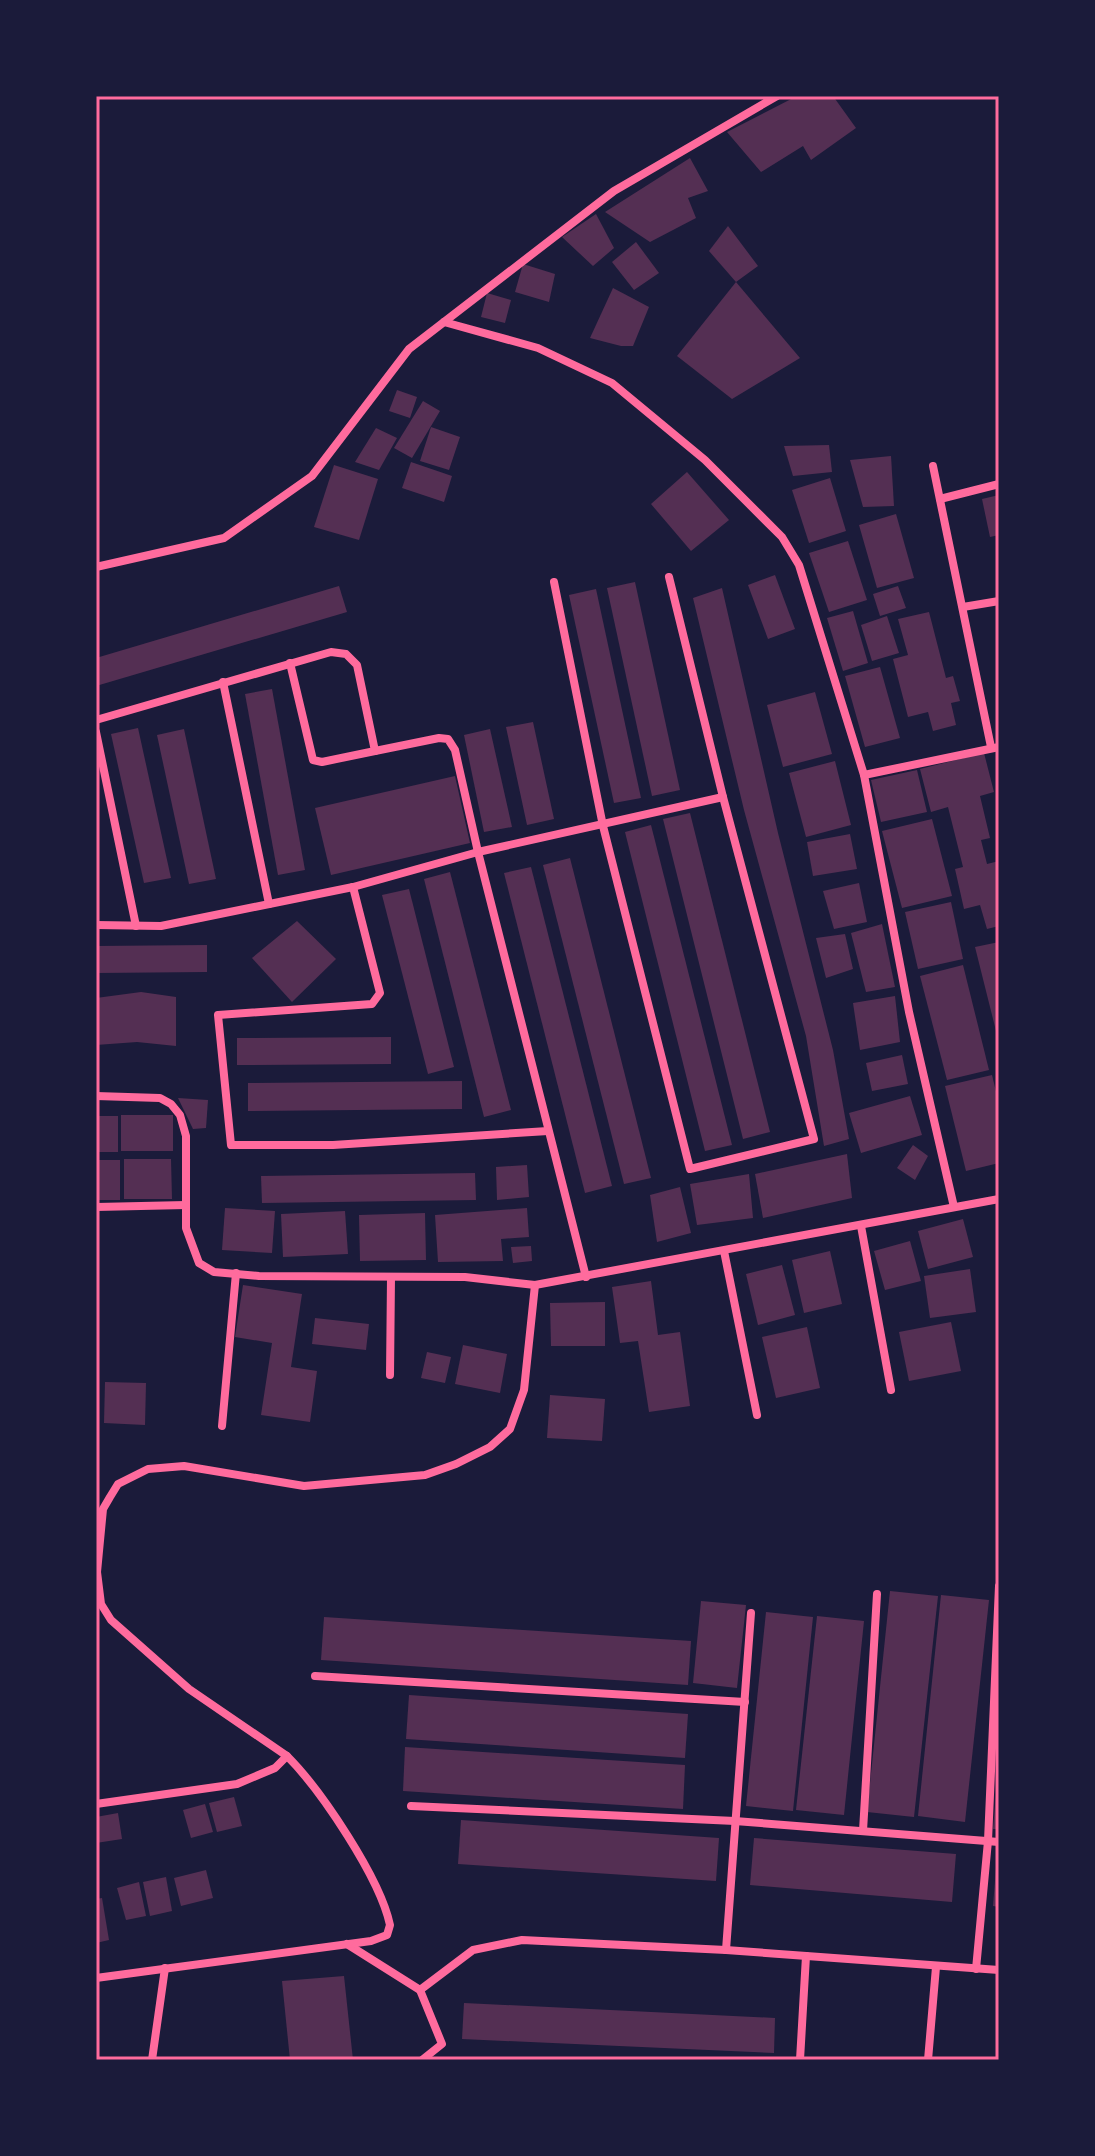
<svg xmlns="http://www.w3.org/2000/svg" width="1095" height="2156" font-family="Helvetica,sans-serif">
<style>
.building{fill:#542f53}
.lines{fill:none;stroke-linecap:round;stroke-linejoin:round}
.minor{stroke:#ff6b9d;stroke-width:8}
.neatline{fill:none;stroke:#ff6b9d;stroke-width:3}
</style>
<rect width="100%" height="100%" fill="#1b1b3a"/>
<g class="building">
<polygon points="797,96 833,96 856,128 811,160 803,146 761,172 727,132"/>
<polygon points="690,158 708,191 688,198 696,218 650,242 605,212"/>
<polygon points="596,214 614,248 593,266 562,237"/>
<polygon points="728,226 758,266 736,282 709,251"/>
<polygon points="636,242 659,273 634,290 612,262"/>
<polygon points="523,264 555,274 549,302 515,292"/>
<polygon points="736,282 800,358 732,399 677,356"/>
<polygon points="613,288 649,307 633,346 621,346 590,338"/>
<polygon points="487,293 511,300 505,323 481,317"/>
<polygon points="397,390 417,397 410,418 389,411"/>
<polygon points="423,401 440,411 412,458 394,448"/>
<polygon points="431,427 460,437 449,470 420,461"/>
<polygon points="376,428 397,438 379,470 355,462"/>
<polygon points="829,445 832,472 793,476 784,446"/>
<polygon points="891,456 894,506 863,507 850,460"/>
<polygon points="411,462 452,476 444,502 402,488"/>
<polygon points="334,465 378,479 359,540 314,527"/>
<polygon points="687,472 729,520 691,551 651,504"/>
<polygon points="830,478 846,531 809,543 792,490"/>
<polygon points="999,495 999,535 990,537 982,499"/>
<polygon points="896,514 914,578 877,588 859,525"/>
<polygon points="848,541 867,600 829,612 809,553"/>
<polygon points="775,575 795,629 768,639 748,585"/>
<polygon points="635,582 680,790 652,796 607,588"/>
<polygon points="339,586 347,612 96,686 96,658"/>
<polygon points="898,586 906,608 880,616 873,594"/>
<polygon points="722,588 778,833 833,1050 849,1139 824,1146 806,1036 744,810 693,598"/>
<polygon points="596,589 641,798 614,803 569,595"/>
<polygon points="853,611 868,663 843,671 827,618"/>
<polygon points="929,612 946,678 953,676 960,701 951,703 956,725 933,731 928,712 908,717 893,659 908,655 898,619"/>
<polygon points="887,616 899,653 872,661 861,625"/>
<polygon points="880,667 900,738 865,747 845,676"/>
<polygon points="272,689 305,870 278,875 245,694"/>
<polygon points="815,692 832,754 783,767 767,705"/>
<polygon points="533,722 554,819 527,825 506,727"/>
<polygon points="138,728 171,878 144,883 111,734"/>
<polygon points="184,729 216,879 189,884 157,735"/>
<polygon points="490,729 512,827 484,832 464,735"/>
<polygon points="984,753 994,792 980,796 990,838 981,840 987,864 999,861 999,926 987,929 980,905 964,909 955,869 963,867 948,807 931,812 920,769"/>
<polygon points="835,761 851,825 806,837 789,773"/>
<polygon points="917,770 927,812 881,822 871,780"/>
<polygon points="455,776 470,843 331,875 315,808"/>
<polygon points="690,813 770,1132 743,1139 663,819"/>
<polygon points="932,819 952,896 902,908 882,831"/>
<polygon points="651,825 732,1145 705,1151 625,832"/>
<polygon points="850,834 857,869 813,876 807,842"/>
<polygon points="570,858 651,1178 624,1184 543,865"/>
<polygon points="531,867 612,1186 585,1193 504,873"/>
<polygon points="450,872 511,1110 484,1117 424,879"/>
<polygon points="859,883 867,922 834,929 823,891"/>
<polygon points="409,889 454,1067 428,1074 382,895"/>
<polygon points="951,902 963,959 918,969 905,912"/>
<polygon points="297,921 336,959 292,1002 252,958"/>
<polygon points="882,924 895,987 866,992 851,933"/>
<polygon points="845,934 853,969 826,978 816,938"/>
<polygon points="999,942 999,1039 998,1039 975,947"/>
<polygon points="207,945 207,972 96,973 96,946"/>
<polygon points="963,965 989,1070 947,1080 920,976"/>
<polygon points="141,992 176,997 176,1046 137,1042 96,1045 96,998"/>
<polygon points="895,996 900,1042 860,1050 853,1003"/>
<polygon points="391,1037 391,1064 237,1065 237,1038"/>
<polygon points="902,1055 908,1084 872,1091 866,1063"/>
<polygon points="992,1075 999,1104 999,1163 966,1171 945,1086"/>
<polygon points="462,1081 462,1109 248,1111 248,1083"/>
<polygon points="910,1096 922,1135 861,1153 849,1113"/>
<polygon points="178,1098 208,1100 206,1128 193,1129"/>
<rect x="121" y="1115" width="52" height="36"/>
<rect x="96" y="1116" width="22" height="36"/>
<polygon points="913,1145 928,1156 915,1180 897,1168"/>
<polygon points="847,1154 852,1198 763,1218 755,1174"/>
<polygon points="124,1159 171,1159 172,1199 124,1199"/>
<rect x="96" y="1160" width="24" height="40"/>
<polygon points="527,1165 529,1197 497,1200 496,1167"/>
<polygon points="475,1173 476,1200 262,1203 261,1176"/>
<polygon points="749,1174 753,1218 697,1225 690,1184"/>
<polygon points="680,1187 691,1233 657,1242 650,1195"/>
<polygon points="225,1208 275,1211 272,1253 222,1250"/>
<polygon points="527,1208 529,1237 501,1239 503,1261 438,1262 435,1215"/>
<polygon points="345,1211 348,1254 283,1257 281,1214"/>
<polygon points="425,1213 426,1260 360,1261 359,1215"/>
<polygon points="963,1219 973,1257 928,1269 918,1231"/>
<polygon points="910,1241 921,1281 885,1290 874,1251"/>
<polygon points="531,1246 532,1261 513,1263 511,1247"/>
<polygon points="830,1251 842,1304 804,1313 792,1260"/>
<polygon points="782,1265 795,1315 758,1325 746,1274"/>
<polygon points="970,1269 976,1312 930,1318 924,1276"/>
<polygon points="651,1281 658,1335 680,1332 690,1406 649,1412 638,1341 620,1343 612,1287"/>
<polygon points="243,1285 302,1294 291,1367 317,1371 310,1422 261,1415 272,1343 235,1337"/>
<polygon points="605,1302 605,1346 551,1346 550,1303"/>
<polygon points="315,1318 369,1324 366,1350 312,1344"/>
<polygon points="951,1322 961,1371 909,1381 899,1332"/>
<polygon points="807,1327 820,1388 776,1398 762,1337"/>
<polygon points="463,1345 507,1354 500,1393 455,1384"/>
<polygon points="427,1352 451,1357 445,1383 421,1378"/>
<polygon points="105,1382 146,1383 145,1425 104,1423"/>
<polygon points="550,1395 605,1399 602,1441 547,1438"/>
<polygon points="890,1591 938,1596 914,1817 867,1812"/>
<polygon points="941,1595 989,1600 965,1822 918,1816"/>
<polygon points="701,1601 746,1605 737,1688 693,1683"/>
<polygon points="766,1612 813,1617 793,1811 746,1806"/>
<polygon points="817,1616 864,1621 844,1815 796,1810"/>
<polygon points="324,1617 691,1641 688,1685 321,1660"/>
<polygon points="409,1695 688,1714 685,1758 406,1739"/>
<polygon points="405,1747 685,1765 683,1809 403,1791"/>
<polygon points="997,1782 999,1782 999,1829 993,1829"/>
<polygon points="234,1797 242,1826 217,1832 209,1803"/>
<polygon points="205,1804 213,1832 191,1838 183,1810"/>
<polygon points="118,1813 122,1839 96,1843 96,1817"/>
<polygon points="461,1820 719,1838 716,1881 458,1864"/>
<polygon points="754,1838 956,1854 952,1902 750,1885"/>
<polygon points="997,1855 999,1855 999,1907 993,1906"/>
<polygon points="206,1870 213,1898 181,1906 174,1878"/>
<polygon points="166,1877 172,1911 150,1916 143,1882"/>
<polygon points="139,1882 146,1916 126,1920 117,1888"/>
<polygon points="102,1898 109,1940 96,1943 96,1899"/>
<polygon points="344,1976 353,2060 290,2060 282,1981"/>
<polygon points="464,2003 775,2018 774,2053 462,2039"/>
</g>
<g class="lines">
<g class="minor">
<polyline points="444,322 538,348 612,383 705,460 782,537 799,565 864,775"/>
<polyline points="933,466 991,747"/>
<polyline points="940,499 999,484"/>
<polyline points="96,567 224,538 312,476 409,349 614,191 777,96"/>
<polyline points="554,582 603,826 690,1169 814,1139 723,797 669,577"/>
<polyline points="963,607 999,601"/>
<polyline points="290,663 313,760 322,762 375,751"/>
<polyline points="223,682 269,904"/>
<polyline points="96,720 331,652 346,654 357,665 375,751 439,738 448,739 455,750 478,852 586,1277"/>
<polyline points="96,732 136,926"/>
<polyline points="353,887 380,993 372,1004 218,1015 231,1145 333,1145 548,1131"/>
<polyline points="96,925 161,926 353,887 478,852 723,797"/>
<polyline points="96,1096 160,1098 171,1104 180,1115 186,1136 186,1228 199,1263 214,1272 259,1276 465,1277 535,1285 999,1199"/>
<polyline points="96,1207 186,1205"/>
<polyline points="954,1207 909,1012 864,775 999,747"/>
<polyline points="861,1226 891,1390"/>
<polyline points="724,1251 757,1415"/>
<polyline points="390,1375 391,1277"/>
<polyline points="222,1426 236,1273"/>
<polyline points="315,1676 745,1702"/>
<polyline points="96,1804 237,1784 275,1768 287,1756"/>
<polyline points="411,1806 735,1821 999,1842"/>
<polyline points="863,1831 877,1594"/>
<polyline points="347,1944 420,1990 442,2044 422,2060"/>
<polyline points="726,1950 751,1613"/>
<polyline points="976,1969 988,1841 999,1586"/>
<path d="M96,1978l275,-37 16,-6 3,-10c-10,-47 -69,-135 -103,-169l-98,-67 -78,-69 -10,-16 -4,-32 6,-63 7,-12 8,-13 30,-15 36,-3 120,20 121,-11 31,-11 34,-17 20,-18 14,-39 11,-105"/>
<polyline points="420,1990 473,1950 522,1940 726,1950 999,1970"/>
<polyline points="152,2060 165,1968"/>
<polyline points="800,2060 806,1956"/>
<polyline points="928,2060 936,1967"/>
</g>
</g>
<rect width="1095" height="2156" fill="none" stroke="#1b1b3a" stroke-width="196"/>
<rect x="98" y="98" width="899" height="1960" class="neatline"/>
</svg>
